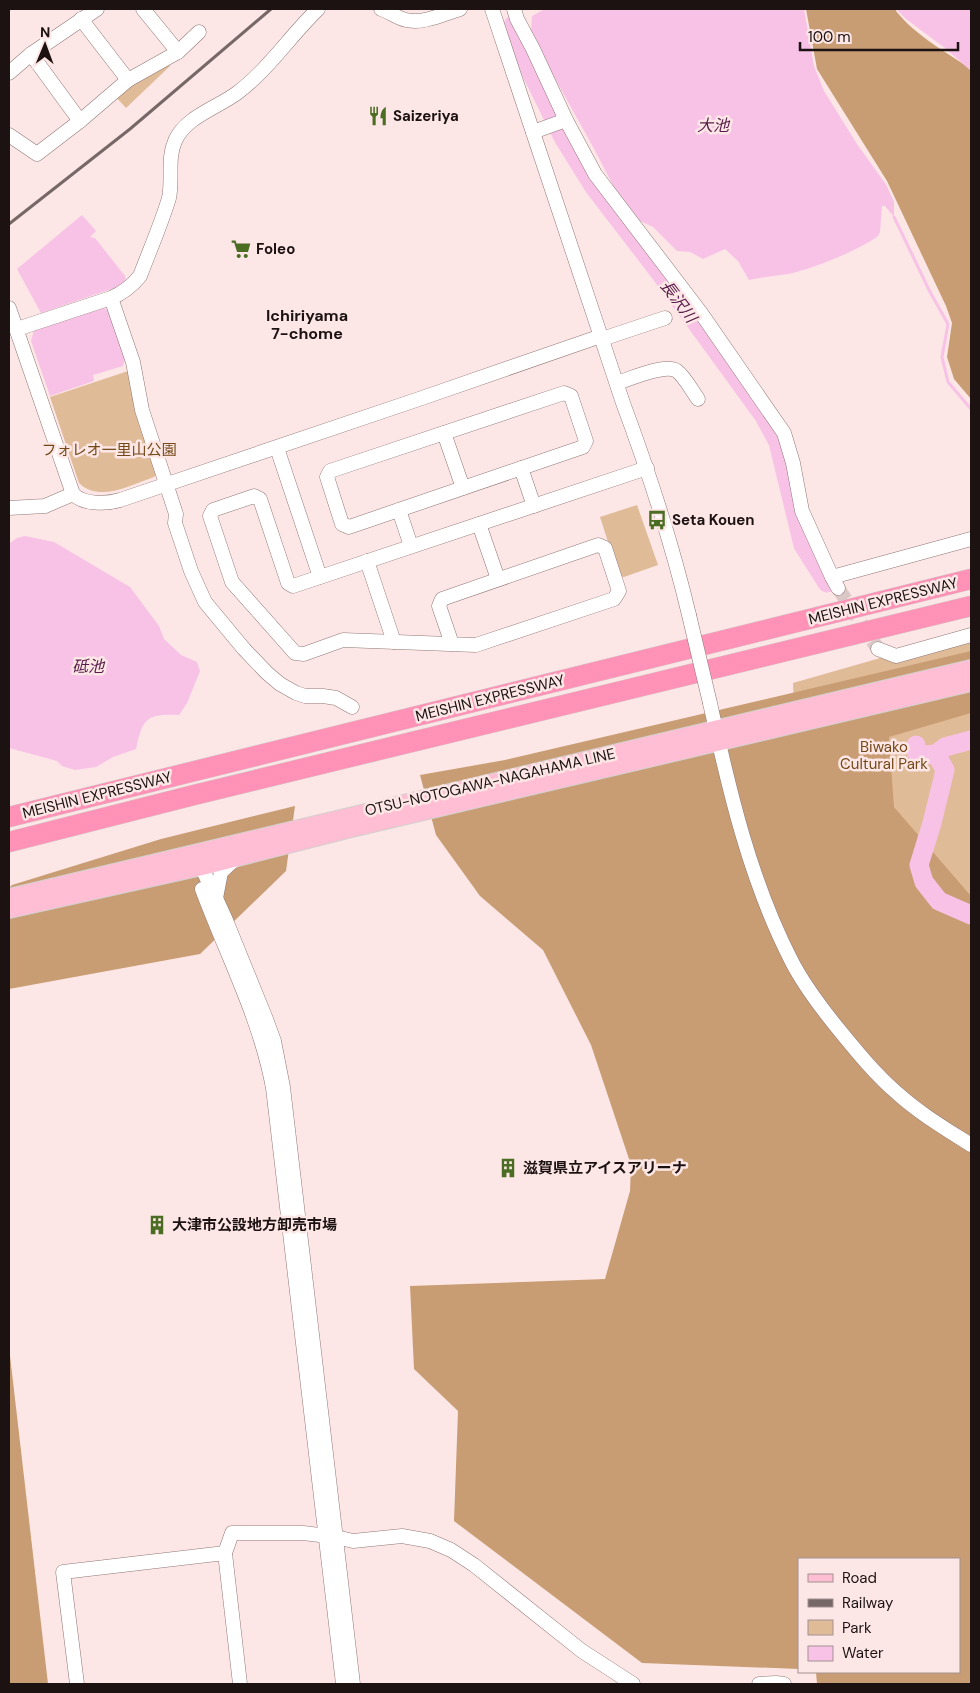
<svg xmlns="http://www.w3.org/2000/svg" width="980" height="1693" font-family="'DM Sans','Noto Sans JP',sans-serif">
<style>
.green{fill:#e0bb98}
.forest{fill:#c99d73}
.water{fill:#f8c2e7}
.lines{fill:none;stroke-linecap:round;stroke-linejoin:round}
.stream{stroke:#f8c2e7;stroke-width:3}
.river{stroke:#f8c2e7;stroke-width:19}
.minor-tunnel{stroke:#dbc7c6;stroke-width:14;stroke-dasharray:14 7;stroke-linecap:butt}
.minor-casing{stroke:#907877;stroke-width:15}
.major-casing{stroke:#d1d0cf;stroke-width:18}
.highway-casing{stroke:#d1d0cf;stroke-width:21}
.minor{stroke:#fff;stroke-width:14}
.major{stroke:#ffbed3;stroke-width:16}
.highway{stroke:#ff92b6;stroke-width:20}
.rail{stroke:#766867;stroke-width:3}
.minor-bridge-casing{stroke:#907877;stroke-width:15;stroke-linecap:butt}
.minor-bridge{stroke:#fff;stroke-width:14}
.labels{text-anchor:middle;stroke-width:5;stroke-linejoin:round;paint-order:stroke}
.poi-label{font-size:15px;font-weight:bold;fill:#1b1211;stroke:#fde7e6;text-anchor:start}
.park-label{font-size:15px;fill:#744918;stroke:#fde7e6}
.street-label{font-size:15px;fill:#1b1211;stroke:#fde7e6}
.water-label{font-size:16px;font-style:italic;fill:#581b4a;stroke:#fde7e6}
.neighbourhood-label{font-size:16px;font-weight:bold;fill:#1b1211;stroke:#fde7e6}
</style>
<rect width="100%" height="100%" fill="#fde7e6"/>
<g class="green">
<polygon points="167,61 170,66 126,108 115,96"/>
<path d="M131,370l27,103 -4,4c-23,8 -55,26 -75,6l-29,-86z"/>
<polygon points="637,505 658,565 624,577 619,576 600,517"/>
<polygon points="971,632 971,1032 799,839 793,683"/>
</g>
<g class="forest">
<path d="M806,9h91l-1,2c20,25 50,41 75,58v330l-17,-20 -7,-22 5,-34 -6,-17 -59,-125 -70,-112z"/>
<polygon points="971,651 971,713 889,737 894,807 971,896 971,1684 817,1684 816,1672 959,1672 959,1559 799,1559 799,1669 642,1663 454,1521 458,1411 414,1369 410,1286 605,1279 630,1191 631,1165 591,1045 543,950 480,896 436,835 420,775 505,760"/>
<polygon points="295,806 286,871 200,954 9,989 9,888 12,885 161,839"/>
<polygon points="9,1347 48,1684 9,1684"/>
</g>
<g class="water">
<path d="M552,9h252l10,57 10,25 33,53 30,42 7,16v15l-9,-11h-3l-2,26 -2,4c-20,15 -66,33 -90,38 -13,2 -26,3 -39,6l-11,-19 -13,-12 -22,10 -13,-7 -13,-1 -24,-24 -17,-8 -19,-26 -25,-48 -58,-104 -3,-10 1,-15 11,-6z"/>
<polygon points="898,9 971,9 971,71 945,48 906,19 898,11"/>
<polygon points="82,215 96,231 90,237 95,238 125,276 126,281 117,287 41,313 17,269"/>
<polygon points="103,307 110,312 125,359 123,366 93,375 94,381 50,396 31,341 34,330"/>
<path d="M25,536l29,6 76,45 29,39 5,13 17,16 16,7 3,9 -13,32 -8,12c-33,-1 -36,3 -43,34l-23,8 -17,10 -21,3 -13,-4 -5,-5 -7,-2 -41,-11v-199l1,-6 7,-5z"/>
</g>
<g class="lines">
<polyline class="stream" points="894,217 930,292 948,324 942,357 948,382 971,409"/>
<g class="river">
<polyline points="513,25 531,72 564,139 594,187 660,273 764,416 778,442 803,545 827,583"/>
<polyline points="916,745 916,752 926,755 936,754 945,770 932,823 919,865 924,882 939,901 971,915"/>
<polyline points="936,754 945,747 971,740"/>
</g>
<polyline class="minor-tunnel" points="838,588 878,649"/>
<defs>
<g id="minor">
<polyline points="143,9 178,52"/>
<path d="M381,9c9,3 16,9 25,11 18,4 37,-6 54,-11"/>
<path d="M492,9l131,394c26,70 49,140 66,212"/>
<polyline points="514,9 517,19 533,49 566,120 595,174 701,313 784,433 793,463 802,511 832,577 838,588"/>
<polyline points="81,19 128,80"/>
<polyline points="31,54 80,121"/>
<polyline points="9,73 31,54 97,9"/>
<polyline points="533,132 566,120"/>
<polyline points="9,135 37,154 80,121 128,80 178,52 199,32"/>
<polyline points="111,298 133,362 142,410 176,514 175,523 191,571 205,602 244,649 267,673 280,684 296,693 305,696 323,696 336,698 352,707"/>
<path d="M9,308l64,186c11,11 34,10 47,6l302,-102 179,-62"/>
<path d="M17,329l94,-31c12,-5 20,-11 29,-22 9,-24 22,-54 29,-78 4,-19 -2,-39 6,-57 10,-24 42,-33 62,-48 31,-23 53,-57 81,-84"/>
<polyline points="602,339 665,318"/>
<path d="M617,383c13,-4 48,-20 60,-12 8,6 15,20 21,28"/>
<polygon points="564,393 571,396 586,441 583,447 349,527 342,524 327,477 330,471"/>
<polyline points="444,433 463,488"/>
<polyline points="277,448 320,577"/>
<polyline points="521,468 534,506"/>
<polyline points="9,508 45,506 73,494"/>
<polyline points="399,510 411,546"/>
<polyline points="479,524 498,579"/>
<polyline points="367,561 394,642"/>
<polyline points="832,577 971,539"/>
<polyline points="452,644 439,606 442,599 598,545 605,548 619,591 614,599 476,645 343,640 304,654 295,653 232,582 210,516 213,510 254,496 260,499 288,583 293,586 647,468"/>
<polyline points="878,649 896,656 971,635"/>
<path d="M710,703c19,87 40,177 81,257 13,26 31,49 49,71 18,22 36,44 57,62 22,20 49,36 74,52"/>
<polyline points="197,857 225,918 266,1019 274,1041 283,1087 353,1684"/>
<path d="M202,889c25,67 58,129 71,199l70,596"/>
<polyline points="216,898 221,872 235,859"/>
<polyline points="225,1553 232,1533 303,1533 336,1537 353,1541 402,1536 430,1541 451,1550 474,1565 582,1651 633,1684"/>
<polyline points="77,1684 63,1572 225,1553 240,1684"/>
<polyline points="759,1684 776,1683 784,1684"/>
</g>
<g id="major">
<polyline points="9,897 971,668"/>
<polyline points="9,910 202,867 347,830 971,683"/>
</g>
<g id="highway">
<polyline points="9,817 971,579"/>
<polyline points="9,842 194,795 971,606"/>
</g>
</defs>
<use href="#minor" class="minor-casing"/>
<use href="#major" class="major-casing"/>
<use href="#highway" class="highway-casing"/>
<use href="#minor" class="minor"/>
<use href="#major" class="major"/>
<use href="#highway" class="highway"/>
<polyline class="rail" points="9,224 130,129 271,9"/>
<defs>
<polyline id="minor-bridge" points="689,615 710,703"/>
</defs>
<use href="#minor-bridge" class="minor-bridge-casing"/>
<use href="#minor-bridge" class="minor-bridge"/>
</g>
<defs>
<symbol id="restaurant-bare" viewBox="-9 -9 18 18"><path d="M-5-6h1v4h1v-4h1v4h1v-4h1v5L-1.5 .5V6h-2V.5L-5-1ZM5-6V6H3V1.5H1.5Q1.5-4 5-6Z" fill="#4a6c23" stroke="#fde7e6" stroke-width="2.5" paint-order="stroke"/></symbol>
<symbol id="supermarket-bare" viewBox="-9 -9 18 18"><path d="M-6-5.5h2.5l.6 2H6L4.5 2H-2.5L-4.4-4H-6ZM-1.5 3.2a1.3 1.3 0 1 0 .1 0ZM3 3.2a1.3 1.3 0 1 0 .1 0Z" fill="#4a6c23" stroke="#fde7e6" stroke-width="2.5" paint-order="stroke"/></symbol>
<symbol id="bus-bare" viewBox="-9 -9 18 18"><path d="M-5-6H5V4H4V6H2V4H-2V6H-4V4H-5ZM-3.5-4V0h7V-4ZM-3.5 1.2v1.5H-2V1.2ZM2 1.2v1.5H3.5V1.2Z" fill="#4a6c23" stroke="#fde7e6" stroke-width="2.5" paint-order="stroke"/></symbol>
<symbol id="building-bare" viewBox="-9 -9 18 18"><path d="M-4-6H4V6H1V3H-1V6H-4ZM-2.5-4.3h1.7v1.8h-1.7ZM.8-4.3h1.7v1.8H.8ZM-2.5-1h1.7V.8h-1.7ZM.8-1h1.7V.8H.8Z" fill="#4a6c23" stroke="#fde7e6" stroke-width="2.5" paint-order="stroke"/></symbol>
</defs>
<g fill-rule="evenodd">
<use href="#restaurant-bare" x="364" y="102" width="28" height="28"/>
<use href="#supermarket-bare" x="227" y="235" width="28" height="28"/>
<use href="#bus-bare" x="643" y="506" width="28" height="28"/>
<use href="#building-bare" x="494" y="1154" width="28" height="28"/>
<use href="#building-bare" x="143" y="1211" width="28" height="28"/>
</g>
<g class="labels">
<g class="poi-label">
<text x="393" y="121">Saizeriya</text>
<text x="256" y="254">Foleo</text>
<text x="672" y="525">Seta Kouen</text>
<text x="523" y="1173">滋賀県立アイスアリーナ</text>
<text x="172" y="1230">大津市公設地方卸売市場</text>
</g>
<g class="park-label">
<text x="109" y="455">フォレオ一里山公園</text>
<text x="884" y="752">Biwako<tspan x="884" dy="17">Cultural Park</tspan></text>
</g>
<g class="street-label">
<text transform="translate(883 601) rotate(-14)" y="5">MEISHIN EXPRESSWAY</text>
<text transform="translate(490 698) rotate(-14)" y="5">MEISHIN EXPRESSWAY</text>
<text transform="translate(490 782) rotate(-13)" y="5">OTSU-NOTOGAWA-NAGAHAMA LINE</text>
<text transform="translate(97 795) rotate(-14)" y="5">MEISHIN EXPRESSWAY</text>
</g>
<g class="water-label">
<text x="713" y="131">大池</text>
<text transform="translate(679 301) rotate(53)" y="6">長沢川</text>
<text x="88" y="672">砥池</text>
</g>
<g class="neighbourhood-label">
<text x="307" y="321">Ichiriyama<tspan x="307" dy="18">7-chome</tspan></text>
</g>
</g>
<rect width="980" height="1693" fill="none" stroke="#1b1211" stroke-width="20"/>
<rect x="798" y="1558" width="162" height="115" fill="#fde7e6" stroke="#a39291"/>
<rect x="808" y="1574" width="25" height="8" fill="#ffbed3" stroke="#a39291"/>
<text x="842" y="1583" font-size="15" fill="#1b1211">Road</text>
<rect x="808" y="1599" width="25" height="8" fill="#766867" stroke="#a39291"/>
<text x="842" y="1608" font-size="15" fill="#1b1211">Railway</text>
<rect x="808" y="1620" width="25" height="15" fill="#e0bb98" stroke="#a39291"/>
<text x="842" y="1633" font-size="15" fill="#1b1211">Park</text>
<rect x="808" y="1646" width="25" height="15" fill="#f8c2e7" stroke="#a39291"/>
<text x="842" y="1658" font-size="15" fill="#1b1211">Water</text>
<g transform="translate(45 45) rotate(1)" stroke="#fde7e6" stroke-width="4" paint-order="stroke">
<path d="M0-4L9 19L0 12L-9 19Z" fill="#1b1211"/>
<text y="-8" font-size="14" font-weight="bold" text-anchor="middle" fill="#1b1211">N</text>
</g>
<path d="M800 42v8h158v-8" fill="none" stroke="#1b1211" stroke-width="2.5"/>
<text x="808" y="42" font-size="15" fill="#1b1211" stroke="#fde7e6" stroke-width="4" paint-order="stroke">100 m</text>
</svg>
